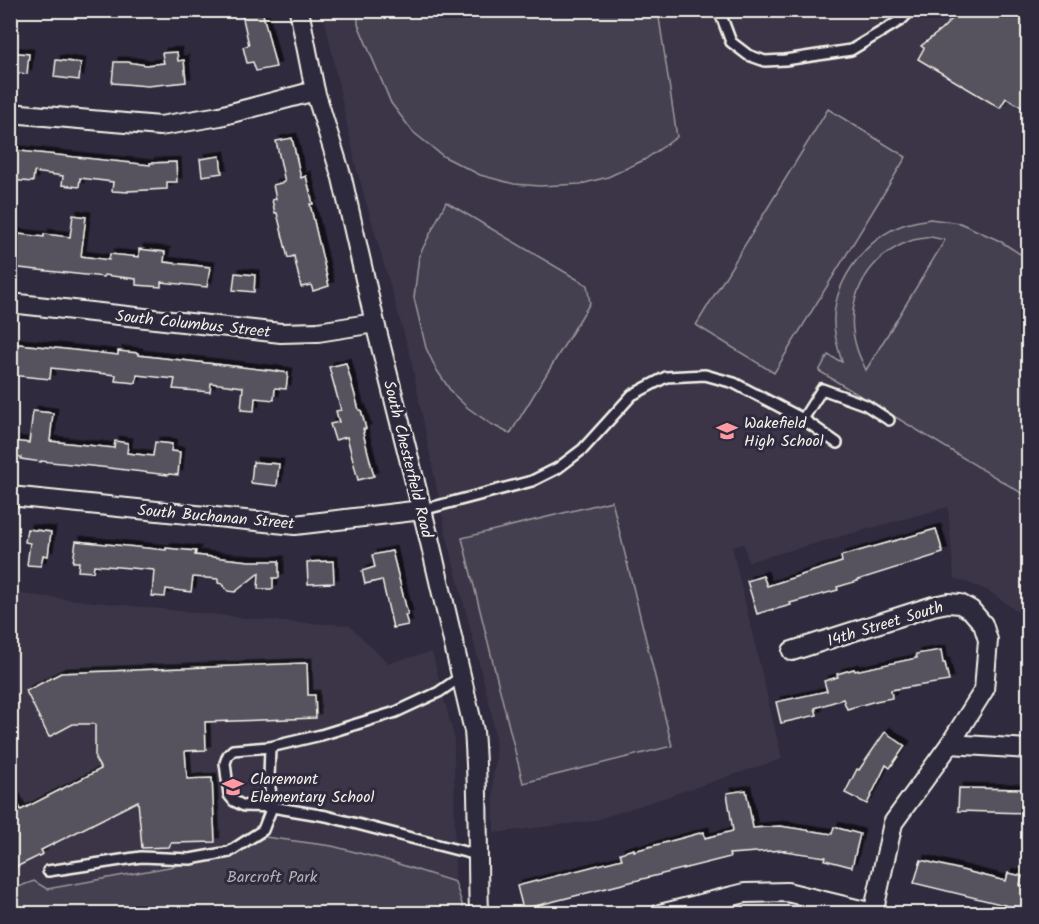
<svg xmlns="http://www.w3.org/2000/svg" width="1039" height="924" font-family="Kalam,sans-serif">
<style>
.built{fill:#3b3647}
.green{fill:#454050;stroke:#9c989c;stroke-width:1.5;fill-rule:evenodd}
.building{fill:#56525f;stroke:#f4f1e8;stroke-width:1.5;filter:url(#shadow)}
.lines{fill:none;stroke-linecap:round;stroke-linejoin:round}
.service-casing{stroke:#f4f1e8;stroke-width:14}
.minor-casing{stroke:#f4f1e8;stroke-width:22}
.service{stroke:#2f2a3d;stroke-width:9}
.minor{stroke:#2f2a3d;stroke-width:18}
.labels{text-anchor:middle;stroke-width:6;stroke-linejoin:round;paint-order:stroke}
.street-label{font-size:16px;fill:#f4f1e8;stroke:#2f2a3d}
.poi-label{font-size:16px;fill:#f4f1e8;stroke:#2f2a3d;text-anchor:start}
.park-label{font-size:16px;fill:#b7b3b3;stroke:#2f2a3d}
</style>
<defs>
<filter id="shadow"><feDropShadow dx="4.5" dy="-4.5" stdDeviation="0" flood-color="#0009"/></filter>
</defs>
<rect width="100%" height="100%" fill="#2f2a3d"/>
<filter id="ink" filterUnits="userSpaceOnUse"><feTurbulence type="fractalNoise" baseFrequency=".0167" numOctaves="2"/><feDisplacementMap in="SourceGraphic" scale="12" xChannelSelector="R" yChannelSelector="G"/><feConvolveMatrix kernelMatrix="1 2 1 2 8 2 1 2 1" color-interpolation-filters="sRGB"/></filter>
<g filter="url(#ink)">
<g class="built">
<polygon points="323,11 1028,11 1028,619 987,590 954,578 948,507 748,562 744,544 732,547 782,759 593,821 494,833 493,774 496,761 495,736 491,710 446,534 410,355 356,167"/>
<polygon points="11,593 285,622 349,625 388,663 432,652 454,737 455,882 332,846 230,856 46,889 23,885 11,891"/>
</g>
<g class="green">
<polygon points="358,11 658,11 677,137 644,160 608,177 581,184 540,186 514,184 480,175 443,156 413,132 391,103 358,24"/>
<polygon points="828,109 906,157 774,373 696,325"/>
<polygon points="446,202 587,285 590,303 510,434 491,424 468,408 452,393 436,369 426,348 414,298 419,256"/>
<path d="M930,219l30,4 40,18 28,18v238l-209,-126 9,-16 14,7c-4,-14 -9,-30 -8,-45 2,-39 33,-79 69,-92 8,-3 18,-4 27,-6zM931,237l14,3 -79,130c-3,-7 -7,-14 -9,-21 -15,-47 9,-93 56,-109 6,-1 12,-2 18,-3z"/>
<polygon points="612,501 672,746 523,783 462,538"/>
<polygon points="265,837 332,846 386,860 455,882 465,913 11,914 11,891 23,885 34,881 47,889 230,856"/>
</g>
<g class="building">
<polygon points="241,10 262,10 276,67 256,71 253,62 247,63 243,47 249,45"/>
<polygon points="961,10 1029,10 1029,111 1006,98 1000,108 918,59 924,48 921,46 941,30"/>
<polygon points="10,52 29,54 27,74 10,72"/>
<polygon points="177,52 178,61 184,60 186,82 148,86 112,83 114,62 127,62 146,65 164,63 162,53"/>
<polygon points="56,60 81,63 79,80 54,77"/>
<polygon points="292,138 301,178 306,176 313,204 310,204 329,286 313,291 311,285 301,287 294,256 288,258 277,213 275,213 272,200 276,199 273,185 285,182 276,141"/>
<polygon points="10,150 150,165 150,163 176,162 177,182 167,182 167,189 128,191 128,192 112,191 113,182 80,178 79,187 62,185 63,176 34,172 33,182 10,180"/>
<polygon points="220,156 222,173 202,176 200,159"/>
<polygon points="73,215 86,217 81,256 109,260 110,254 139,257 139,249 165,252 164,262 210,267 207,287 161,282 161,287 136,285 136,279 104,275 104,277 10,267 10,233 44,237 44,234 70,237"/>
<polygon points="235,273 255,275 254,292 233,290"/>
<polygon points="10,343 118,355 118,351 138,353 138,355 276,371 288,373 286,389 275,388 274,400 255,398 254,411 241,410 243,387 211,383 210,392 173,389 175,379 137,375 136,383 115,381 116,375 51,368 50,379 10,375"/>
<polygon points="346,363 359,410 361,410 366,429 363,429 364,432 363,433 374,476 358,480 347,437 335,440 330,424 339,422 336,411 341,410 329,367"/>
<polygon points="33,411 53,413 50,441 114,448 115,441 128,443 127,453 153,456 155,442 172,444 171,451 180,452 178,475 169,474 168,475 101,467 41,461 41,462 21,459 21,457 11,455 14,441 29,443"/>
<polygon points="253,462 279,464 277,486 251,483"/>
<polygon points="27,529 51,532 48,556 43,555 41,566 27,565 30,543 25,542"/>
<polygon points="936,529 943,553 857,580 858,581 837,587 838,590 790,603 791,605 773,610 773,609 757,614 747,581 763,576 767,586 842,562 841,556"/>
<polygon points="76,541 166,550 166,548 196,551 195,555 249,561 279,561 279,578 273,578 273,589 258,589 259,573 235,592 228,591 222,584 218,583 218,579 193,577 191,592 166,589 165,597 152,596 154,570 94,565 93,572 78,571 79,562 73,562"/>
<polygon points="392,551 408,615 405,615 408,625 393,628 382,580 365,584 362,571 375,567 372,555"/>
<polygon points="333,561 334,583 308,584 307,562"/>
<polygon points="941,650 943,663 945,663 949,681 891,690 892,698 876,701 847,709 843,699 815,708 817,715 781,723 776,702 827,691 824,681 838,677 837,674 854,669 855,671 917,658 916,654"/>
<polygon points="307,663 308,695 315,695 316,718 205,722 206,750 185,751 187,779 212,778 215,842 171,843 169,847 142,848 138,801 41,850 43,854 10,870 10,788 21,810 101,769 95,759 95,724 73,724 49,737 26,691 61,673"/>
<polygon points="885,732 905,746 890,768 886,765 867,804 845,793 857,769 859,770"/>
<polygon points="959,788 1028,789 1027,813 958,811"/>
<polygon points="746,790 753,828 780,826 832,834 834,827 860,834 852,867 825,860 826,857 784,851 785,850 729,854 730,857 523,909 517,886 622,859 620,853 634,849 634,851 704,832 705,838 733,831 727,793"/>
<polygon points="921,860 1006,881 1008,873 1022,876 1020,885 1029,887 1029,911 914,883"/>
</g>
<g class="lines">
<defs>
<g id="service">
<polyline points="719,10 731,42 748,55 765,61 785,60 851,50 901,20 911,10"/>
<polyline points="803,419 822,389 866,405 889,420"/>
<polyline points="422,510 532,481 558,468 583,449 632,395 666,377 705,375 734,383 803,419 837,443"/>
<polyline points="462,676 439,692 396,712 321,735 270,747 233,750 228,755 225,763 229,795 234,801 244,806 272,807 326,816 477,855"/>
<polyline points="48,871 141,857 190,859 229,852 263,830 272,807 269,778 270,747"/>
</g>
<g id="minor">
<path d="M299,10l16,81 27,87 33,145 54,215 45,193c5,61 3,122 5,183"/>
<polyline points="10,113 160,126 220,116 315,91"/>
<polyline points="10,303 281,333 318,332 375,323"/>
<polyline points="10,496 295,525 422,510"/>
<polyline points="792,651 933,606 948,603 960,604 971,610 983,624 988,640 984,690 950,744 893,823 873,914"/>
<polyline points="950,744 1028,749"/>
<polyline points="660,914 745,893 787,892 877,914"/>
</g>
</defs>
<use href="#service" class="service-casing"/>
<use href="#minor" class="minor-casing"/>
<use href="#service" class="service"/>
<use href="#minor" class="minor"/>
</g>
</g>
<defs>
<symbol id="school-bare" viewBox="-9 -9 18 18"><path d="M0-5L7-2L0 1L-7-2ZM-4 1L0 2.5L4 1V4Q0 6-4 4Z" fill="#ff9aa2" stroke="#2f2a3d" stroke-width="2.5" paint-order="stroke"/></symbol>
</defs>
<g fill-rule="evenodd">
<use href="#school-bare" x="712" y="416" width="30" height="30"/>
<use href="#school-bare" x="218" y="772" width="30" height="30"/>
</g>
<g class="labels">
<g class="street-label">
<text transform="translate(193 323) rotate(6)" y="6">South Columbus Street</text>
<text transform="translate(409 459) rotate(76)" y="6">South Chesterfield Road</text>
<text transform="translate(216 516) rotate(5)" y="6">South Buchanan Street</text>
<text transform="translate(885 623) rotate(-17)" y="6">14th Street South</text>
</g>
<g class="poi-label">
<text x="744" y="428">Wakefield<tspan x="744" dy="18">High School</tspan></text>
<text x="250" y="784">Claremont<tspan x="250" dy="18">Elementary School</tspan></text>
</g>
<g class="park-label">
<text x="272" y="882">Barcroft Park</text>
</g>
</g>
<rect width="1039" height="924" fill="none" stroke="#2f2a3d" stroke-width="36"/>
<rect x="18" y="18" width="1003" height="888" fill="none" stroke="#f4f1e8" stroke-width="2" filter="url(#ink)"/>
</svg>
